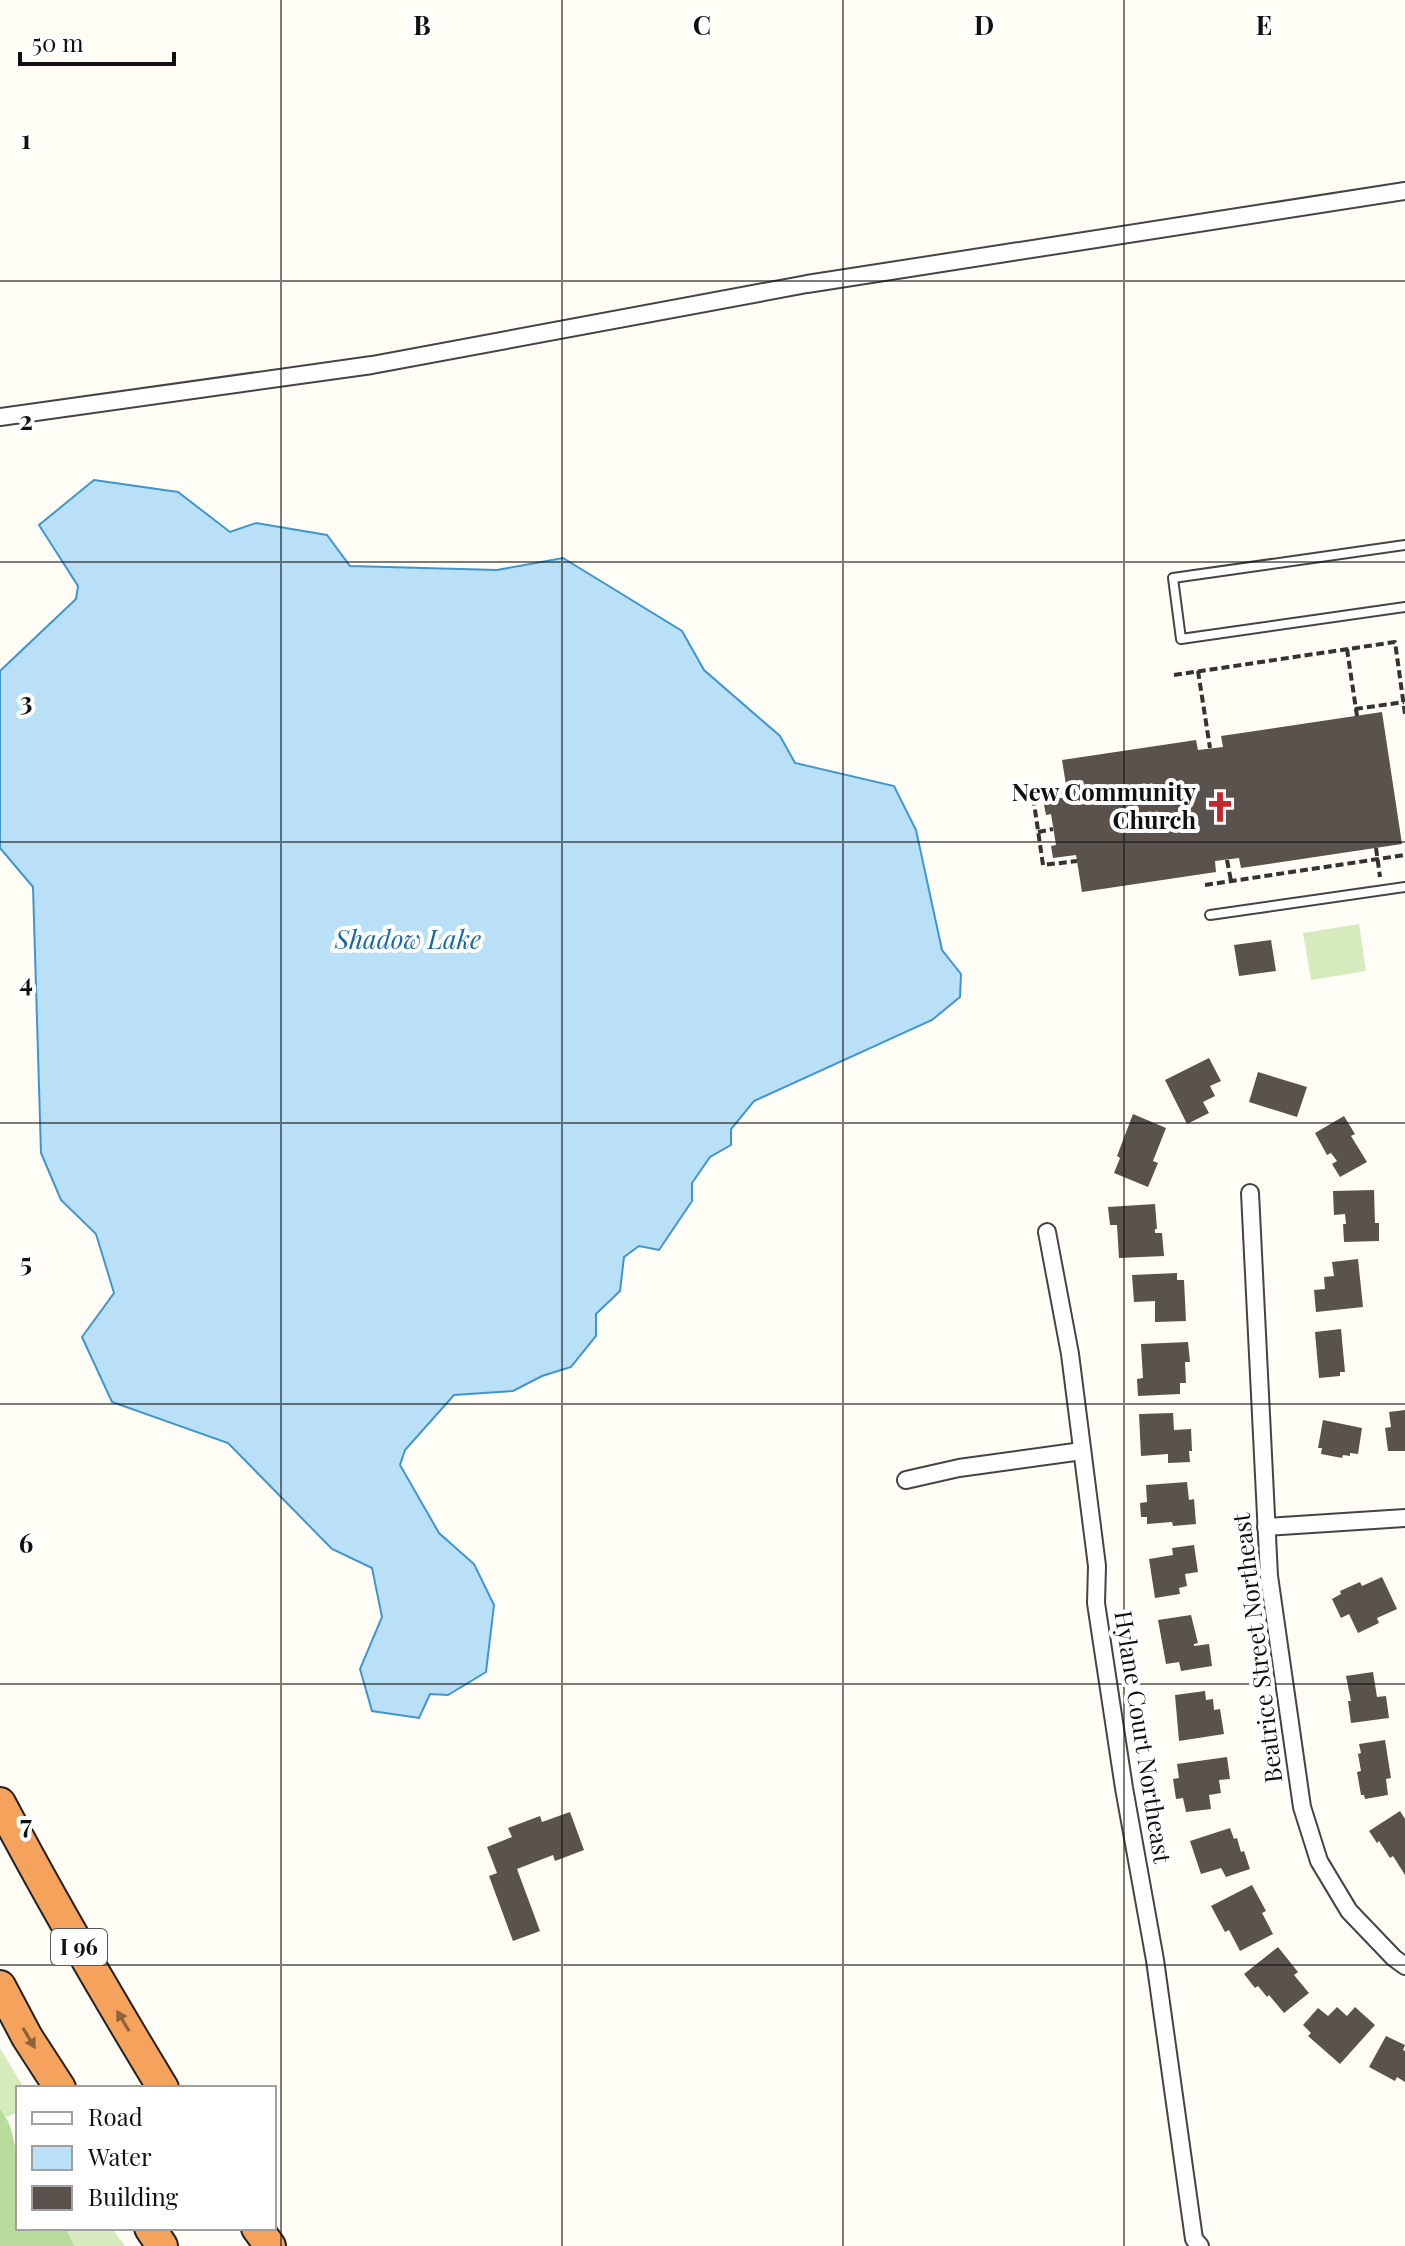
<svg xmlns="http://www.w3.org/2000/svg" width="1405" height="2246" font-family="'Playfair Display',serif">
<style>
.green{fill:#d5ebbd}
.forest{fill:#b9dc9c}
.water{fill:#b9e0f7;stroke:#3f96cf;stroke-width:2}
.building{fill:#5a524d}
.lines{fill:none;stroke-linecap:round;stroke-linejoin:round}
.service-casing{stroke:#444;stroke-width:12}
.minor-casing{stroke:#444;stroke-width:20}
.motorway-casing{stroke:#222;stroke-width:34}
.path{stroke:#333;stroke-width:4;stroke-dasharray:8 4;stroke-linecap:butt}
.service{stroke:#fff;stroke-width:8}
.minor{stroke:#fff;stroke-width:16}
.motorway{stroke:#f5a25d;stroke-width:30}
.oneway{fill:#8e613b}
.grid{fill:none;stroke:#111;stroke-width:2;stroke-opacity:0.55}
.labels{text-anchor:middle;stroke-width:8;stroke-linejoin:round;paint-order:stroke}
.shield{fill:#fff;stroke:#585858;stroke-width:2}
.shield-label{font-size:22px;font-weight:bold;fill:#111}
.poi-label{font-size:24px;font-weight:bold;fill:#111;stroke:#fff;text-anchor:end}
.street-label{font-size:24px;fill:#111;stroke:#fff}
.water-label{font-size:26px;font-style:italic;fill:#1768a6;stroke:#fff}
.grid-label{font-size:26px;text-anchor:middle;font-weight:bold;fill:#111;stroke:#fff;stroke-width:8;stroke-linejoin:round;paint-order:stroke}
</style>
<rect width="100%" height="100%" fill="#fffdf5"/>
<g class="green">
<polygon points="1359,924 1366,971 1311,980 1303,933"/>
<polygon points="0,2048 24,2088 18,2088 18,2112 7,2117 0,2109"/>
<polygon points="65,2228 112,2228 125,2246 75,2246"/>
</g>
<path class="forest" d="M0,2109c22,23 18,88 18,119h47l10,18h-75z"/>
<polygon class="water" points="94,480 178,492 230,532 256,523 327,535 350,566 497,570 563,558 682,631 704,670 780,736 795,763 894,786 916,830 942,950 961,974 960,997 932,1020 754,1101 731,1129 731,1145 710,1157 692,1183 692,1201 659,1250 639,1246 624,1257 620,1291 596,1314 596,1336 571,1367 542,1376 513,1391 454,1395 405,1450 400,1465 439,1533 474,1564 494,1605 486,1672 448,1695 430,1694 419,1718 372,1711 360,1669 382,1617 372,1568 332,1549 228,1443 112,1402 82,1337 114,1293 96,1234 61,1200 41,1153 33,887 0,848 0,671 76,599 78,586 39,525"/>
<g class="building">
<polygon points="1382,712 1402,844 1241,868 1239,858 1215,861 1216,872 1082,892 1076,855 1053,858 1051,846 1056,845 1051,814 1046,815 1043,800 1068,797 1062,760 1196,740 1198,750 1223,747 1221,736"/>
<polygon points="1271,940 1276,971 1239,976 1234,945"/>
<polygon points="1209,1058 1221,1081 1210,1086 1215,1096 1203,1102 1209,1113 1187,1124 1165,1080"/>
<polygon points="1258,1072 1307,1087 1297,1117 1249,1102"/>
<polygon points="1133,1114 1166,1128 1153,1161 1158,1163 1148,1187 1114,1173 1120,1158 1117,1156"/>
<polygon points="1344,1116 1355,1134 1351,1136 1367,1162 1340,1177 1332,1164 1337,1161 1331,1153 1327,1155 1315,1133"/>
<polygon points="1374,1190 1375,1223 1379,1223 1379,1241 1344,1242 1343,1224 1346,1224 1345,1214 1334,1215 1333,1191"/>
<polygon points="1155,1204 1157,1229 1155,1229 1155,1233 1162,1233 1164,1256 1119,1258 1117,1225 1110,1225 1108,1207"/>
<polygon points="1358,1259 1363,1307 1316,1312 1314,1290 1325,1289 1324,1277 1334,1276 1332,1262"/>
<polygon points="1177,1273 1177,1280 1184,1280 1186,1321 1155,1322 1155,1301 1134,1302 1132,1275"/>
<polygon points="1341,1329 1345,1372 1340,1372 1340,1376 1319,1378 1315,1332"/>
<polygon points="1188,1342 1190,1362 1185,1362 1186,1383 1180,1383 1180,1394 1138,1396 1137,1379 1143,1378 1141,1344"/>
<polygon points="1405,1410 1405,1451 1388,1451 1385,1428 1391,1427 1389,1412"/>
<polygon points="1173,1413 1174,1430 1191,1429 1192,1451 1189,1451 1190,1462 1168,1463 1168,1454 1141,1456 1139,1414"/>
<polygon points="1323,1420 1362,1428 1358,1454 1350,1453 1350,1456 1343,1455 1342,1458 1321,1454 1322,1448 1318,1448"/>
<polygon points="1187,1482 1189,1500 1194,1499 1196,1524 1173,1526 1172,1522 1147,1524 1147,1517 1141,1517 1140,1503 1147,1502 1146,1485"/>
<polygon points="1194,1545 1198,1572 1185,1574 1187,1586 1179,1588 1180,1594 1155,1598 1149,1559 1173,1555 1172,1548"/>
<polygon points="1382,1577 1397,1609 1377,1618 1379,1623 1358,1633 1349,1614 1341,1618 1332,1599 1341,1594 1340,1591 1360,1582 1362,1586"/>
<polygon points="1191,1615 1198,1643 1194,1644 1194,1646 1209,1644 1212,1666 1181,1671 1179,1662 1166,1664 1158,1620"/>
<polygon points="1373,1672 1377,1697 1386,1696 1389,1718 1351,1723 1348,1701 1351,1701 1346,1676"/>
<polygon points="1205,1691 1206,1700 1213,1699 1214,1710 1220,1709 1224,1734 1179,1741 1175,1695"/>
<polygon points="1385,1740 1391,1778 1386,1779 1388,1795 1365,1799 1364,1795 1361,1795 1357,1772 1361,1771 1358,1754 1361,1753 1359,1744"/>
<polygon points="1227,1757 1230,1779 1219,1780 1221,1793 1209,1795 1211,1809 1186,1812 1183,1798 1176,1799 1173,1779 1179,1778 1177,1764"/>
<polygon points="1400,1811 1405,1819 1405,1875 1393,1856 1390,1858 1379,1841 1377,1843 1369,1831"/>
<polygon points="570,1812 584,1850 555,1861 553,1855 517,1869 540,1931 513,1941 489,1876 497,1873 487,1847 512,1837 508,1828 540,1816 542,1822"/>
<polygon points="1230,1828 1234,1839 1237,1838 1241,1852 1244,1851 1250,1869 1226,1877 1221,1868 1201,1874 1190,1841"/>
<polygon points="1252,1885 1266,1911 1262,1913 1273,1934 1240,1951 1229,1930 1225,1932 1211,1906"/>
<polygon points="1278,1947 1298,1972 1294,1975 1309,1993 1284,2013 1269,1995 1267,1997 1258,1986 1255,1988 1244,1974"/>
<polygon points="1337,2007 1347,2016 1355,2007 1375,2025 1340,2064 1308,2036 1311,2033 1303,2025 1318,2008 1328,2016"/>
<polygon points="1386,2036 1405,2045 1403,2050 1405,2051 1405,2082 1397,2077 1395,2081 1369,2067"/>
</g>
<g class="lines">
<defs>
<g id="service">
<polyline points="1405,545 1173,578 1181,639 1405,607"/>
<polyline points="1210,915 1405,887"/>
</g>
<g id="minor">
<polyline points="0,417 372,365 807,284 1405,191"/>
<polyline points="1250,1193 1269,1576 1302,1807 1319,1861 1349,1911 1394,1958 1405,1966"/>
<polyline points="1047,1232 1070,1354 1097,1566 1096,1603 1124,1788 1155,1960 1194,2239 1200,2246"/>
<polyline points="906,1480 959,1468 1082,1451"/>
<polyline points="1266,1527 1405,1518"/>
</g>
<g id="motorway">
<path d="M0,1803c51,97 106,191 163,285"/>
<polyline points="0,1986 27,2037 60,2088"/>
<polyline points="150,2228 162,2246"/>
<polyline points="257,2228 270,2246"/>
</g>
</defs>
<use href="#service" class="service-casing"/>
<use href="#minor" class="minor-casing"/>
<use href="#motorway" class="motorway-casing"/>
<g class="path">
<polyline points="1347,649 1357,716"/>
<polyline points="1198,671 1210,748"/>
<polyline points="1174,675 1395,642 1405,714"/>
<polyline points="1355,709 1404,702"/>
<polyline points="1067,791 1033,796 1043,865 1077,861"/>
<polyline points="1038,832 1053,829"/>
<polyline points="1376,848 1380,877"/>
<polyline points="1227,860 1231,881"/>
<polyline points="1205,885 1405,855"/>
</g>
<use href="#service" class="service"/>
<use href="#minor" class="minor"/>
<use href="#motorway" class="motorway"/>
</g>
<defs><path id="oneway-solid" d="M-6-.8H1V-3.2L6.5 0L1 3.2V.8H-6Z" transform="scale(2)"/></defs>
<g class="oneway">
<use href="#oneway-solid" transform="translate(123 2021) rotate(-121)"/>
<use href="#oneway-solid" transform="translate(29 2038) rotate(59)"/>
</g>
<path class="grid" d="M281,0v2246M562,0v2246M843,0v2246M1124,0v2246M0,281h1405M0,562h1405M0,842h1405M0,1123h1405M0,1404h1405M0,1684h1405M0,1965h1405"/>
<defs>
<symbol id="church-bare" viewBox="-9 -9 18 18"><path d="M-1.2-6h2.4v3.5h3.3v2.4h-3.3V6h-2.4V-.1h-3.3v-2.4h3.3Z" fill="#c4262e" stroke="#fff" stroke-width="2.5" paint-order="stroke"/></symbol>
</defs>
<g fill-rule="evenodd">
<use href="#church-bare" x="1198" y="785" width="44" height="44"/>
</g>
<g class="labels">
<rect class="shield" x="51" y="1929" width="56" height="36" rx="6"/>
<g class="shield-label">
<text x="79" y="1955">I 96</text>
</g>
<g class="poi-label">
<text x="1196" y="801">New Community<tspan x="1196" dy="28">Church</tspan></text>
</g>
<g class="street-label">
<text transform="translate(1258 1648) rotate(-97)" y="8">Beatrice Street Northeast</text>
<text transform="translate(1142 1737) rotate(81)" y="8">Hylane Court Northeast</text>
</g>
<g class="water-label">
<text x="408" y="949">Shadow Lake</text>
</g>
</g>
<g class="grid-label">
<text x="422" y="35">B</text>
<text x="702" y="35">C</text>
<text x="984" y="35">D</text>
<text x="1264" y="35">E</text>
<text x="26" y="149">1</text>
<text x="26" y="430">2</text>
<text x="26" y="711">3</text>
<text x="26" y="992">4</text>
<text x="26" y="1272">5</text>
<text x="26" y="1553">6</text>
<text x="26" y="1834">7</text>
</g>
<rect x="16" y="2086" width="260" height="144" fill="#ffffff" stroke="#a0a0a0" stroke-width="2"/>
<rect x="32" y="2112" width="40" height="12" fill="#ffffff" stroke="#a0a0a0" stroke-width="2"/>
<text x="88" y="2126" font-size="24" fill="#111111">Road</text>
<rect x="32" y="2146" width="40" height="24" fill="#b9e0f7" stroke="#a0a0a0" stroke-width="2"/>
<text x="88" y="2166" font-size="24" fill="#111111">Water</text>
<rect x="32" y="2186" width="40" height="24" fill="#5a524d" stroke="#a0a0a0" stroke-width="2"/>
<text x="88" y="2206" font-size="24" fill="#111111">Building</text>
<path d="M20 52v12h154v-12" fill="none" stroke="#111111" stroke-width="4"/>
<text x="32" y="52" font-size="24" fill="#111111" stroke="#ffffff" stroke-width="6" paint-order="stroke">50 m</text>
</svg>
